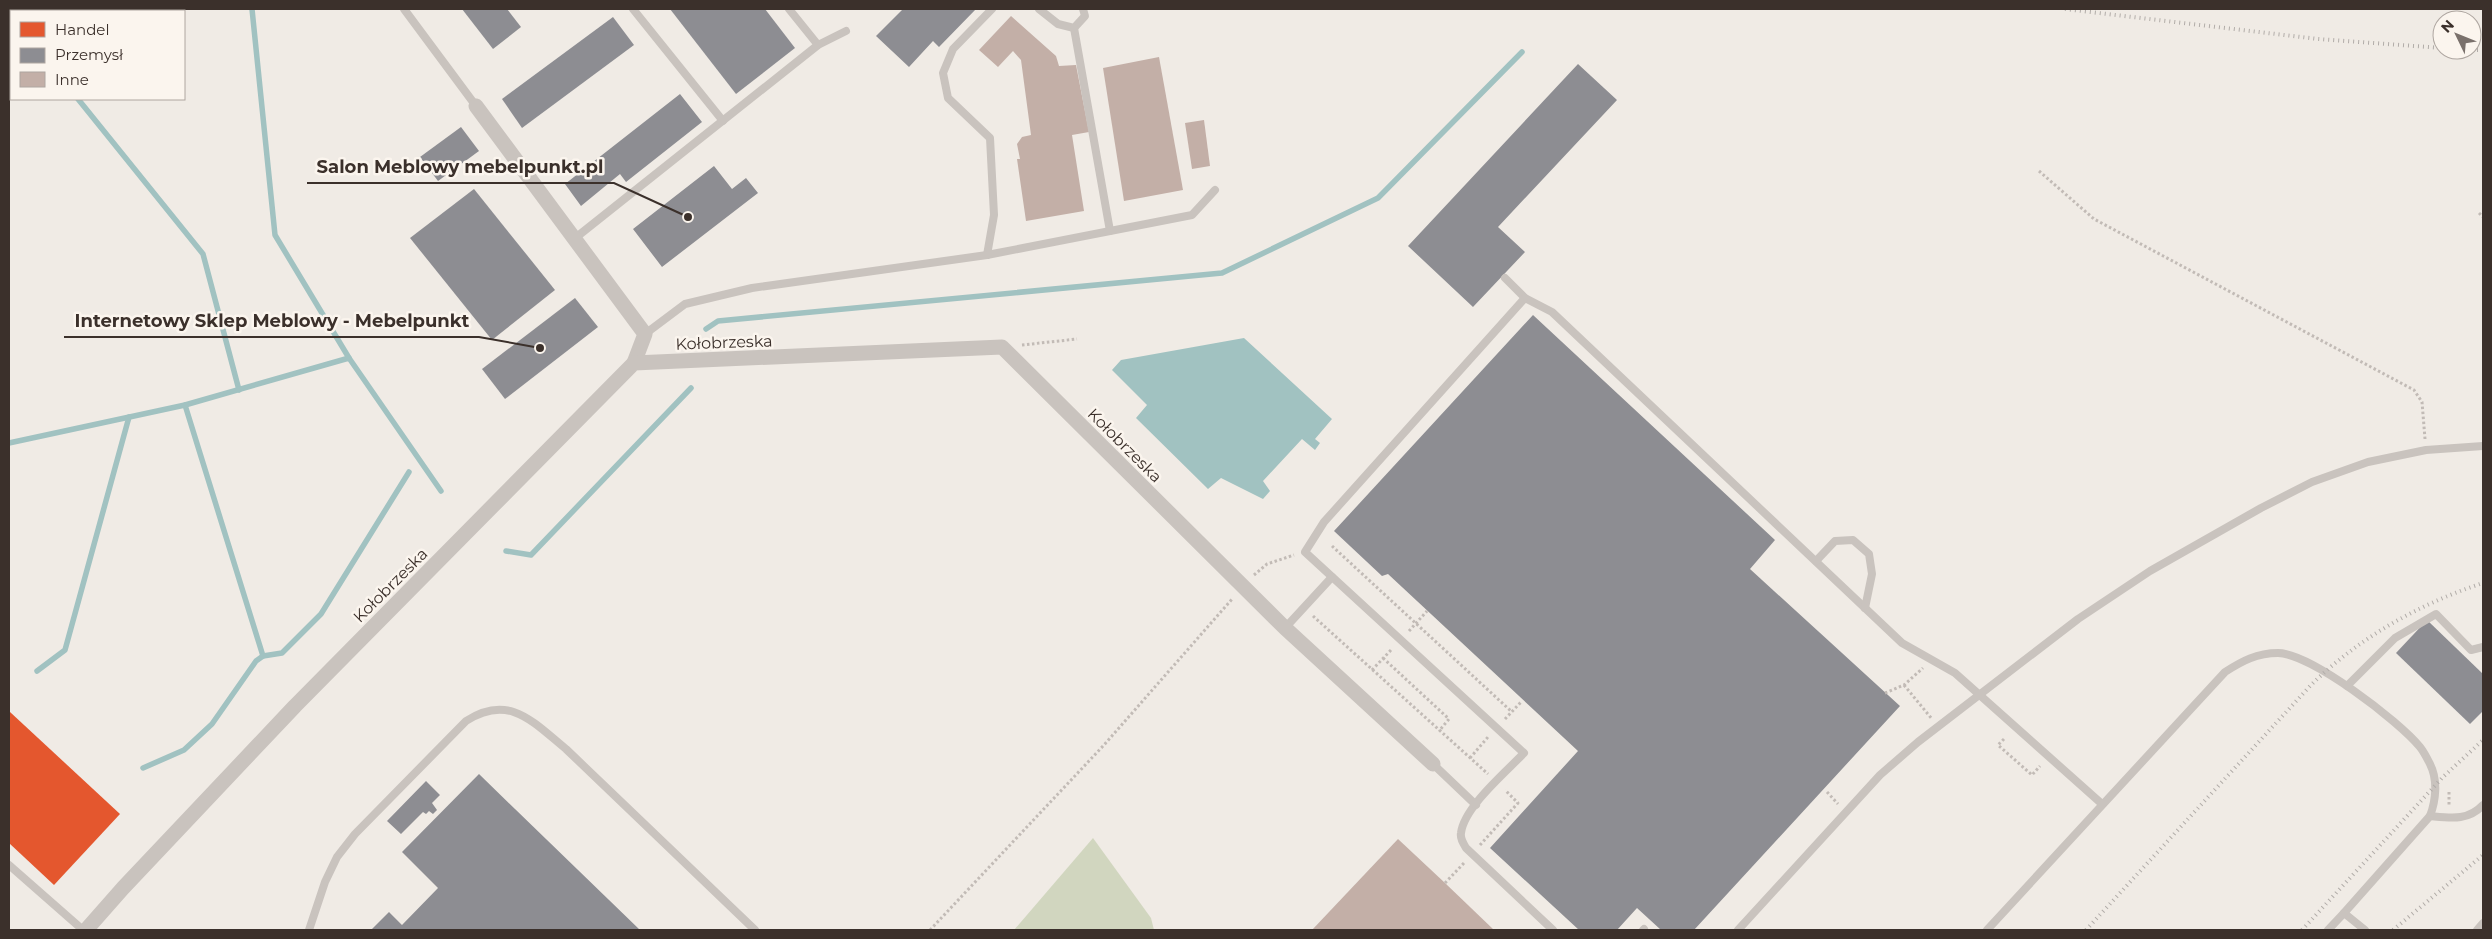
<svg xmlns="http://www.w3.org/2000/svg" width="2492" height="939" font-family="Montserrat,sans-serif">
<style>
.green{fill:#d1d6bf}
.water{fill:#a1c2c1}
.shops{fill:#e4572e}
.industry{fill:#8d8d92}
.lines{fill:none;stroke-linecap:round;stroke-linejoin:round}
.stream{stroke:#a1c2c1;stroke-width:5.5}
.building{fill:#c3afa7}
.path{stroke:#c2bbb6;stroke-width:3;stroke-dasharray:2.5 2.5;stroke-linecap:butt}
.lane{stroke:#c9c3be;stroke-width:8}
.street{stroke:#c9c3be;stroke-width:15}
.primary{stroke:#b8b1ad;stroke-width:24}
.rail{stroke:#b1aca8;stroke-width:4;stroke-dasharray:1 4;stroke-linecap:butt}
.labels{text-anchor:middle;stroke-width:5;stroke-linejoin:round;paint-order:stroke}
.street-label{font-size:16px;fill:#3b302b;stroke:#fbf5ee}
.leader{fill:none;stroke:#3b302b;stroke-width:2}
.callout-dot{fill:#3b302b;stroke:#fbf5ee;stroke-width:2}
.callout-label{font-size:18px;text-anchor:middle;font-weight:bold;fill:#3b302b;stroke:#fbf5ee;stroke-width:5;stroke-linejoin:round;paint-order:stroke}
</style>
<rect width="100%" height="100%" fill="#f0ebe5"/>
<polygon class="green" points="1093,838 1151,918 1154,930 1014,930"/>
<polygon class="water" points="1244,338 1332,419 1315,439 1320,443 1315,450 1302,439 1263,481 1270,491 1263,499 1221,478 1208,489 1136,418 1147,405 1112,370 1121,360"/>
<polygon class="shops" points="10,712 120,814 54,885 9,843"/>
<g class="industry">
<polygon points="462,9 507,9 521,27 493,49"/>
<polygon points="670,9 765,9 795,48 736,94"/>
<polygon points="903,9 976,9 939,47 933,41 909,67 876,36"/>
<polygon points="613,17 634,45 522,128 502,99"/>
<polygon points="1578,64 1617,100 1498,227 1525,252 1473,307 1408,246"/>
<polygon points="680,94 702,122 626,182 620,174 581,206 565,184"/>
<polygon points="461,127 479,151 438,181 420,157"/>
<polygon points="714,166 732,189 746,178 758,193 662,267 633,229"/>
<polygon points="474,189 555,290 492,340 410,238"/>
<polygon points="575,298 598,327 505,399 482,369"/>
<polygon points="1533,315 1775,540 1750,569 1900,706 1694,930 1661,930 1637,908 1617,930 1579,930 1490,848 1578,751 1388,574 1382,576 1334,531"/>
<polygon points="2427,620 2483,674 2483,711 2470,724 2396,653"/>
<polygon points="479,774 515,809 640,930 371,930 389,912 402,925 438,888 402,852"/>
<polygon points="426,781 440,795 432,803 437,810 433,814 429,811 426,814 423,812 401,834 387,821"/>
</g>
<g class="lines">
<g class="stream">
<polyline points="252,9 275,235 349,358"/>
<polyline points="78,99 203,254 239,390"/>
<polyline points="706,329 718,321 1222,273 1378,198 1522,52"/>
<polyline points="185,405 263,656"/>
<polyline points="9,443 185,405 349,358 441,491"/>
<polyline points="506,551 531,555 691,388"/>
<polyline points="37,671 65,650 129,417"/>
<polyline points="143,768 184,750 212,724 256,661 263,656 282,653 321,614 409,472"/>
</g>
</g>
<g class="building">
<polygon points="1011,16 1056,56 1059,66 1076,65 1089,132 1072,135 1084,211 1026,221 1017,159 1020,159 1017,144 1022,137 1031,135 1021,60 1013,51 998,67 979,50"/>
<polygon points="1159,57 1183,190 1124,201 1103,68"/>
<polygon points="1204,120 1210,166 1192,169 1185,123"/>
<polygon points="1398,839 1445,883 1494,930 1312,930"/>
</g>
<g class="lines">
<g class="path">
<polyline points="2039,171 2094,219 2414,390 2422,402 2425,439"/>
<polyline points="2479,213 2483,217"/>
<polyline points="1022,345 1077,339"/>
<polyline points="1332,546 1512,712"/>
<polyline points="1254,575 1267,564 1294,555"/>
<polyline points="1313,616 1488,774"/>
<polyline points="1409,631 1427,611"/>
<polyline points="1383,658 1449,719 1439,731"/>
<polyline points="1372,670 1392,649"/>
<polyline points="1904,685 1932,719"/>
<polyline points="1885,693 1904,685 1923,668"/>
<polyline points="1505,719 1522,701"/>
<polyline points="2004,739 1998,745 2032,775 2040,766"/>
<polyline points="1470,758 1488,737"/>
<polyline points="1827,792 1838,804"/>
<polyline points="2449,792 2449,806"/>
<polyline points="1480,845 1518,803 1505,790"/>
<polyline points="1445,883 1464,863"/>
<polyline points="930,930 1104,745 1233,598"/>
</g>
<g class="lane">
<polyline points="404,9 476,106"/>
<polyline points="633,9 723,121"/>
<polyline points="789,9 818,45"/>
<polyline points="1039,9 1058,24 1074,28 1085,16 1083,9"/>
<polyline points="1074,28 1110,231"/>
<polyline points="574,239 818,45 846,31"/>
<polyline points="987,255 994,215 990,138 948,98 943,73 953,49 992,9"/>
<polyline points="1505,278 1525,298 1552,312 1902,643 1955,673 2102,804"/>
<path d="M1525,298l-201,224 -19,30 219,201c-18,19 -60,54 -63,80 -1,5 2,10 5,15l87,82"/>
<polyline points="645,334 685,304 752,288 987,255 1192,215 1215,190"/>
<polyline points="1816,561 1835,541 1853,540 1869,554 1872,574 1865,608"/>
<polyline points="1285,628 1332,577"/>
<polyline points="2347,686 2395,638 2436,614 2471,650 2483,647"/>
<polyline points="1433,764 1476,805"/>
<path d="M2430,816c21,2 38,5 53,-11"/>
<polyline points="9,865 83,930"/>
<path d="M309,930l16,-48 12,-25 18,-23 111,-113c43,-28 67,1 100,28l189,181"/>
<polyline points="1643,930 1644,929"/>
<polyline points="1738,930 1880,775 1918,742 2078,619 2150,571 2261,508 2312,482 2368,462 2426,450 2483,446"/>
<path d="M1987,930l238,-258c17,-11 32,-19 53,-19 32,0 121,68 142,94 4,5 7,11 10,17 8,16 6,36 0,52l-86,97 21,17"/>
<polyline points="2328,930 2344,913"/>
<polyline points="2477,930 2483,923"/>
</g>
<g class="street">
<polyline points="476,106 645,334 634,363"/>
<polyline points="86,930 123,888 295,706 634,363 1002,347 1285,628 1433,764"/>
</g>
<polyline class="primary" points="22,11 24,9"/>
<g class="rail">
<polyline points="2065,9 2318,39 2442,48"/>
<polyline points="2472,50 2483,50"/>
<path d="M2086,930l225,-245c49,-48 108,-81 172,-102"/>
<polyline points="2302,930 2443,777 2483,740"/>
<polyline points="2393,930 2483,855"/>
</g>
</g>
<g class="labels">
<g class="street-label">
<text transform="translate(724 342) rotate(-2)" y="6">Kołobrzeska</text>
<text transform="translate(1125 445) rotate(45)" y="6">Kołobrzeska</text>
<text transform="translate(390 585) rotate(-45)" y="6">Kołobrzeska</text>
</g>
</g>
<path class="leader" d="M688 217L614 183H307M540 348L479 337H64"/>
<g class="callout-dot">
<circle cx="688" cy="217" r="5"/>
<circle cx="540" cy="348" r="5"/>
</g>
<g class="callout-label">
<text x="460" y="173">Salon Meblowy mebelpunkt.pl</text>
<text x="272" y="327">Internetowy Sklep Meblowy - Mebelpunkt</text>
</g>
<rect width="2492" height="939" fill="none" stroke="#3b302b" stroke-width="20"/>
<rect x="10" y="10" width="175" height="90" fill="#fbf5ee" stroke="#aea6a0"/>
<rect x="20" y="22" width="25" height="15" fill="#e4572e" stroke="#aea6a0"/>
<text x="55" y="35" font-size="15" fill="#3b302b">Handel</text>
<rect x="20" y="48" width="25" height="15" fill="#8d8d92" stroke="#aea6a0"/>
<text x="55" y="60" font-size="15" fill="#3b302b">Przemysł</text>
<rect x="20" y="72" width="25" height="15" fill="#c3afa7" stroke="#aea6a0"/>
<text x="55" y="85" font-size="15" fill="#3b302b">Inne</text>
<g transform="translate(2457 35) rotate(313)"><circle r="24" fill="#fbf5ee" stroke="#aea6a0"/>
<path d="M0-4L9 19L0 12L-9 19Z" fill="#7a716c"/>
<text y="-8" font-size="14" font-weight="bold" text-anchor="middle" fill="#3b302b">N</text>
</g>
</svg>
